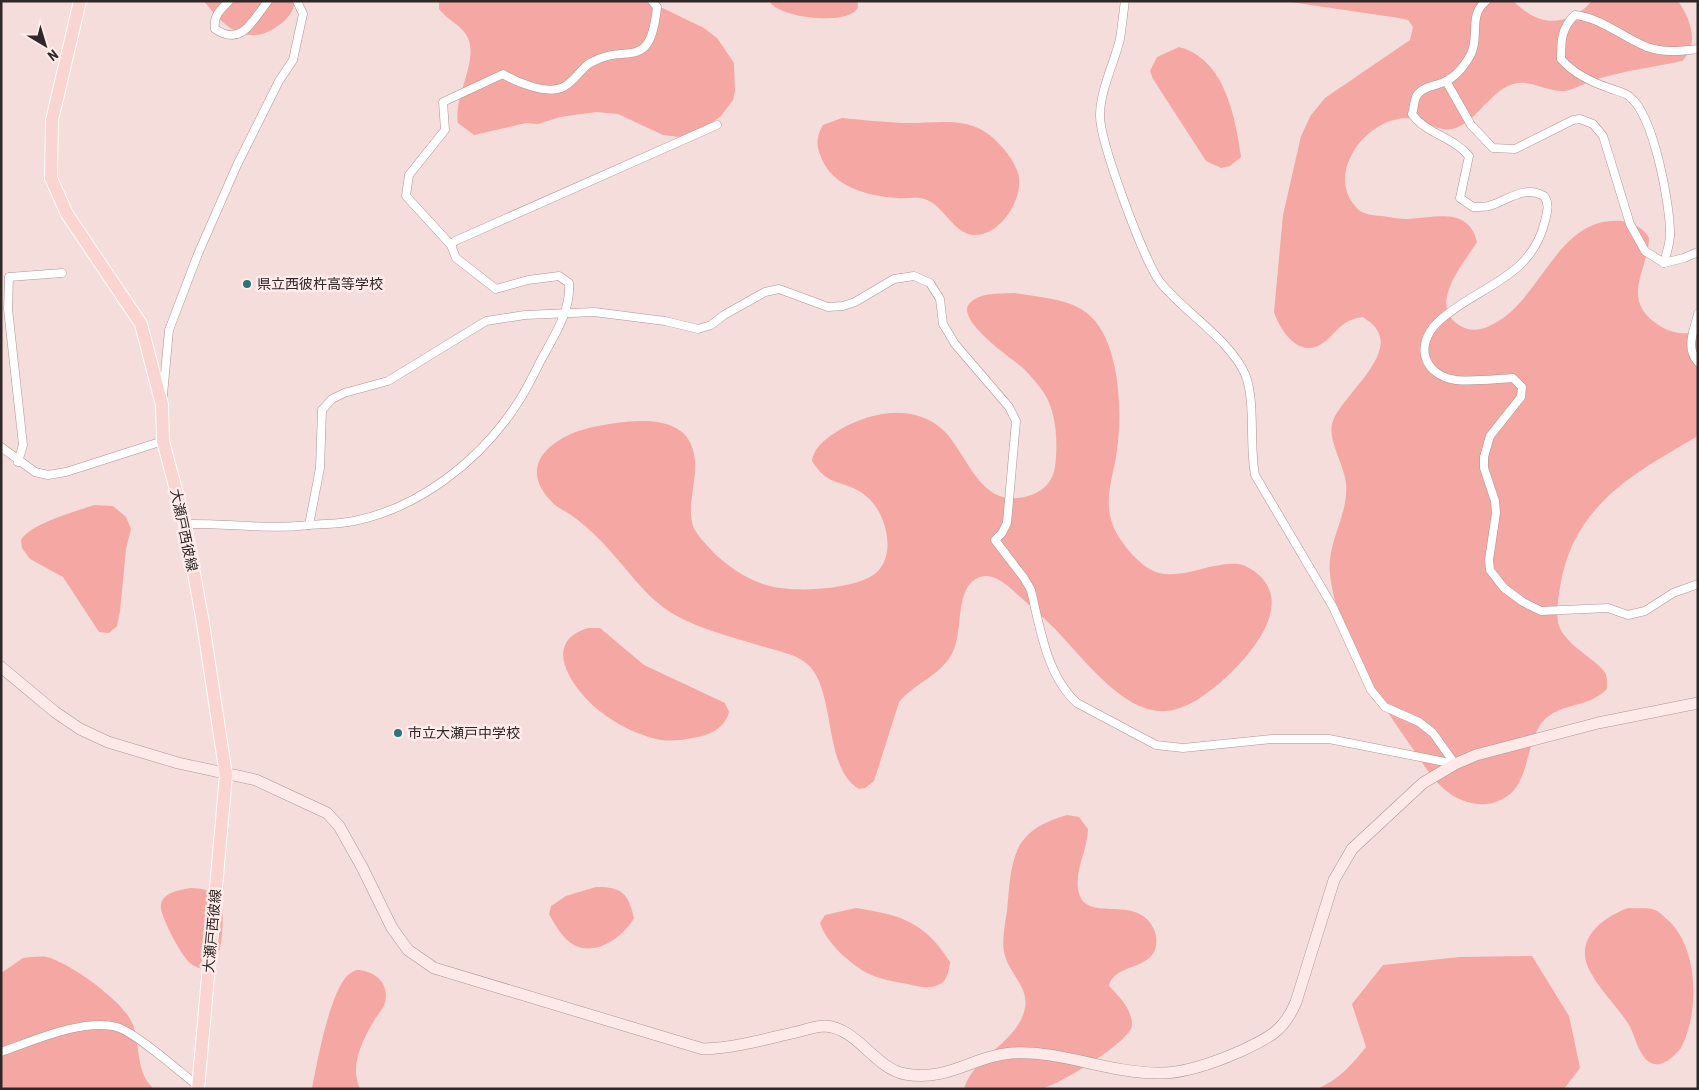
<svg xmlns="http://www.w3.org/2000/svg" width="1699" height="1090" font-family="'Roboto Condensed','Noto Sans JP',sans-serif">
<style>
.green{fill:#f5a7a3}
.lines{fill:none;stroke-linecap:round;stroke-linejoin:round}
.street-casing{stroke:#ac9695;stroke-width:9}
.secondary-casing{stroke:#ac9695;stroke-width:12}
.primary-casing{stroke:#fff;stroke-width:14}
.street{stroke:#fff;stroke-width:8}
.secondary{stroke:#fce9e8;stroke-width:11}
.primary{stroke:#f9d4d1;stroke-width:12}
.poi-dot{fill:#2a747a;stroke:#ffecea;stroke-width:2}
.labels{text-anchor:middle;stroke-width:5;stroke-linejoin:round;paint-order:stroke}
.poi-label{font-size:14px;fill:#302727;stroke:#ffecea;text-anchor:start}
.street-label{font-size:14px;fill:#302727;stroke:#ffecea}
</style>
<rect width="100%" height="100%" fill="#f5dddb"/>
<g class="green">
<path d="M204,1h91c-1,10 -8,19 -17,25 -32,22 -54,1 -74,-25z"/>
<path d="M439,1h209l56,27 13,10 17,25 1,28 -2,9 -12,16 -25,19 -16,2 -17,-2 -45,-21 -22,-2 -36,5 -22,7 -12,-1 -52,12 -16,-12c-5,-27 22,-63 9,-87 -7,-12 -20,-16 -28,-27z"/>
<path d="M769,1h88c11,25 -75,21 -88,0z"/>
<path d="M1284,1h229c18,17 36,26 59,15 8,-4 15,-8 19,-15h87c14,20 21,44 4,60 -29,6 -58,10 -85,18 -11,3 -21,10 -32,12 -18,1 -34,-12 -52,-7 -27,8 -42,50 -70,45 -7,-1 -15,-5 -22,-8 -43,-17 -99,47 -66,85 7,9 16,9 27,10 8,1 17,3 26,3 28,-2 61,-12 69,23 -13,21 -50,63 -18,83 13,8 24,5 36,-2 47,-25 63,-107 126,-102 11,1 23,7 28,17 -1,33 -29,60 8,86 13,9 25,11 41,8v104c-66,38 -125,70 -138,151 -2,15 -6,32 2,45 12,18 30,25 42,39 4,6 3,12 3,18 -20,21 -53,12 -68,38 -16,27 -9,63 -43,75 -14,5 -32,1 -44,-7 -17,-11 -28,-30 -39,-46 -36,-51 -75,-111 -83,-174 -4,-33 19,-59 16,-92 -2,-19 -20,-45 -13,-62 9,-25 62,-64 44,-91 -3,-6 -9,-9 -14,-13 -27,3 -29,24 -48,30 -21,6 -36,-20 -41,-35l9,-97 18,-79 10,-21 14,-17 85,-58 3,-13 -5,-7 -9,-2z"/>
<path d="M1179,47c46,12 56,70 62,110l-11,9 -9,2 -15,-7 -53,-82 -3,-8 7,-14z"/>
<path d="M842,118c21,2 41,4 61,5 26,1 55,-6 79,7 14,8 31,27 36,43 7,23 -16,62 -43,62 -21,0 -30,-28 -48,-35 -9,-4 -21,-1 -30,-2 -29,-2 -65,-11 -76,-41 -5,-11 -5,-21 2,-32z"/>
<path d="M1014,293c22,4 48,5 67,16 41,23 42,108 35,148 -5,29 -14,49 1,77 8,14 26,35 42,39 25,6 55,-12 79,-9 8,1 17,7 23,13 31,32 -13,81 -38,103 -17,15 -40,33 -65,31 -39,-3 -79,-58 -106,-85 -11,-11 -23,-21 -35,-32 -9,-8 -23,-22 -37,-17 -28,10 -14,58 -30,80 -12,19 -37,28 -51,45l-25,79 -9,7 -6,1c-37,-21 -22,-102 -53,-126 -11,-9 -28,-12 -41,-16 -30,-9 -63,-17 -90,-32 -31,-18 -50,-50 -75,-75 -9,-9 -19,-18 -29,-25 -7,-5 -14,-7 -19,-13 -38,-38 3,-67 41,-75 31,-6 93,-18 101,27 5,23 -8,49 -1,72 4,10 14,19 21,27 15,14 32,26 52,32 26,8 79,5 104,-8 29,-15 18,-64 -4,-81 -20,-17 -37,-7 -54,-35 2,-15 16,-24 29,-32 31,-17 72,-26 102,1 23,21 35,73 75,68 18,-2 34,-11 37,-31 3,-23 2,-54 -11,-74 -6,-9 -14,-18 -22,-26 -10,-8 -71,-50 -51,-65 11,-10 29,-8 43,-9z"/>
<path d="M94,505l19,1 13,11 5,12 -5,20 -6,62 -3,15 -8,7 -10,-1 -36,-55 -33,-18 -8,-11 -1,-8c10,-17 54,-28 73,-35z"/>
<path d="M588,628h12l44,37 81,38 4,9c-4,15 -17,22 -31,25 -14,3 -29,5 -42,2 -20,-5 -40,-15 -55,-27 -26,-20 -63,-69 -13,-84z"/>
<path d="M1067,815l12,2 9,12c0,20 -15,44 -9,64 7,29 54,3 72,31 5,8 6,13 5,22 -4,24 -43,18 -47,40 10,10 23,23 23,39 0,16 -75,61 -91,64 -22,1 -55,0 -77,0 10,-34 54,-46 61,-81 4,-20 -15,-34 -20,-52 -4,-12 0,-32 2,-45 5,-51 3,-80 60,-96z"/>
<path d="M596,887c26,0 32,6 38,31 -10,18 -38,39 -60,27 -11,-6 -19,-20 -25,-31l2,-8 15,-10z"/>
<path d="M190,888c31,0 35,18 32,45 -1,14 -3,25 -13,36 -7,0 -13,-1 -19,-6 -8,-6 -32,-50 -29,-59 3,-12 19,-14 29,-16z"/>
<path d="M856,908c45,7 69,14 94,54 -1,7 -2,16 -8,21 -11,7 -23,4 -34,1 -13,-2 -29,-5 -41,-11 -18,-10 -41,-31 -47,-50l5,-8z"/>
<path d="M1628,908c8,1 19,-1 27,2 5,2 10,8 15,12 29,29 29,92 11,126 -5,6 -13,14 -21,16 -19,4 -24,-27 -31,-39 -11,-18 -28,-33 -38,-52 -19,-32 10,-55 37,-65z"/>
<path d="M1532,956l37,60 11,52 -16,21h-247c21,-9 35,-24 49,-42l-14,-43 31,-39 77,-8z"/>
<path d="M31,957c5,0 11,-1 16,0 23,6 78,45 86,68 8,22 2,47 21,64h-153v-116l22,-15z"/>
<path d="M356,970c17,0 34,12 29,32 -1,6 -7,12 -10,17 -12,20 -26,46 -15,70h-48c5,-27 17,-92 34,-112 2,-3 7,-5 10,-7z"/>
</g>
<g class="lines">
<defs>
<g id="street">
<path d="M229,1c-9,9 -16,15 -14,28 27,18 37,-8 53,-28"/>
<path d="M1125,1c-2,13 -3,26 -5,38 -6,25 -20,51 -20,77 0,26 44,145 60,166 23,29 70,58 85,92 11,26 4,71 10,101l78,132 38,83 14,17 34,15 14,11 22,31"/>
<path d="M1486,1c-18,15 -6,34 -15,53 -6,11 -15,23 -27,28 -8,4 -21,4 -27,13 -3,5 -3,14 -5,19 14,20 40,22 57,42l-9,42 13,9c5,0 11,0 16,-1 20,-6 34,-21 55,-10 6,8 3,16 1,25 -14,59 -69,65 -107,101 -24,23 -15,53 18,58 18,2 39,-1 57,-2l9,9 -1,10 -31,39 -6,21v11l11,33 1,12 -7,47 1,10 14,18 19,14 18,9 67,-3 20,7 17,-4 28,-18 25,-9"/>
<polyline points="1446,81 1471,125 1493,148 1515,149 1573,120 1580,119 1593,124 1603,136 1630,224 1645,251 1664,263 1684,258 1698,252"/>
<polyline points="451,245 455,241 717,125"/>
<path d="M1664,263c2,-8 5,-17 6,-26 1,-30 -16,-121 -40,-140 -5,-5 -14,-6 -21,-9 -18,-6 -35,-14 -48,-29 0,-18 0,-31 14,-44 27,3 47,22 72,32 17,6 33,4 51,2"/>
<path d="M1698,314c-4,17 -13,34 0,48"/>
<polyline points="163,395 169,330 198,254 237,165 279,81 293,60 303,14 297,1"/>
<polyline points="1,447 35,472 48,475 66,472 163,441"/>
<polyline points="18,462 23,445 8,309 9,277 62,273"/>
<path d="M185,524c41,-1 82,6 124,1l11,-57 2,-58 10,-11 12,-6 44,-12 98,-60 39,-6 69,-3 71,9 33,8 13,-4 13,-10 41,-23 14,-3 49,18 15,-1 12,-4 39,-23 20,-3 16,7 10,16 3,25 12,20 54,63 7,14 -9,102 -5,10 -7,7 29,38 7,12c9,38 16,86 46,113l79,42 27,3 89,-9h57l126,25"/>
<path d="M309,525c15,-1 31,-1 45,-4 65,-13 125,-60 161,-114 10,-14 18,-31 26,-47 13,-24 30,-49 28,-77l-10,-7 -31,4 -32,9 -40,-31 -5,-13 -45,-49 3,-21 36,-45 -2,-28 60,-28c13,8 42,20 58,14 12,-4 19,-19 29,-25 37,-22 60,12 67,-56l-5,-6"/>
<path d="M1,1052c32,-11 82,-34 116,-25 19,6 63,45 81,59"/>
</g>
<path id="secondary" d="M1,667l54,45 25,17 28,13 70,21 78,17 71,33 12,13 23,41 30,61 16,22 26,18 269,81c31,-1 59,-9 89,-16 10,-2 23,-7 33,-7 33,2 49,42 80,48 43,8 68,-18 107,-21 49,-3 96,20 146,20 27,1 58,-11 83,-22 28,-13 43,-20 55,-49l38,-122 18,-31 71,-66 32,-19 21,-9 122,-32 100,-20"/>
<polyline id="primary" points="80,1 52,120 51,178 67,214 141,324 162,405 163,441 185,524 203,623 226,775 198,1089"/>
</defs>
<use href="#street" class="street-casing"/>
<use href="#secondary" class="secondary-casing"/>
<use href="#primary" class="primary-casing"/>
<use href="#street" class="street"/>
<use href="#secondary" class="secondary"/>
<use href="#primary" class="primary"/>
</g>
<g class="poi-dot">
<circle cx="247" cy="284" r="5"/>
<circle cx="398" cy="733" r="5"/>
</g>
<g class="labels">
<g class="poi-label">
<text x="257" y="289">県立西彼杵高等学校</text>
<text x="408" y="738">市立大瀬戸中学校</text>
</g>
<g class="street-label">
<text transform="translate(184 530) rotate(78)" y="5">大瀬戸西彼線</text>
<text transform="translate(212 931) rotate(-85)" y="5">大瀬戸西彼線</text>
</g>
</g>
<rect width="1699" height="1090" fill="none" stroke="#302727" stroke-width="5"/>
<g transform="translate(45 45) rotate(142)" stroke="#ffecea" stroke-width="4" paint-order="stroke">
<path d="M0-4L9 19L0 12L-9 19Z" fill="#302727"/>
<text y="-8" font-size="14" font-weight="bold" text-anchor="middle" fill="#302727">N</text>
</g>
</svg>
